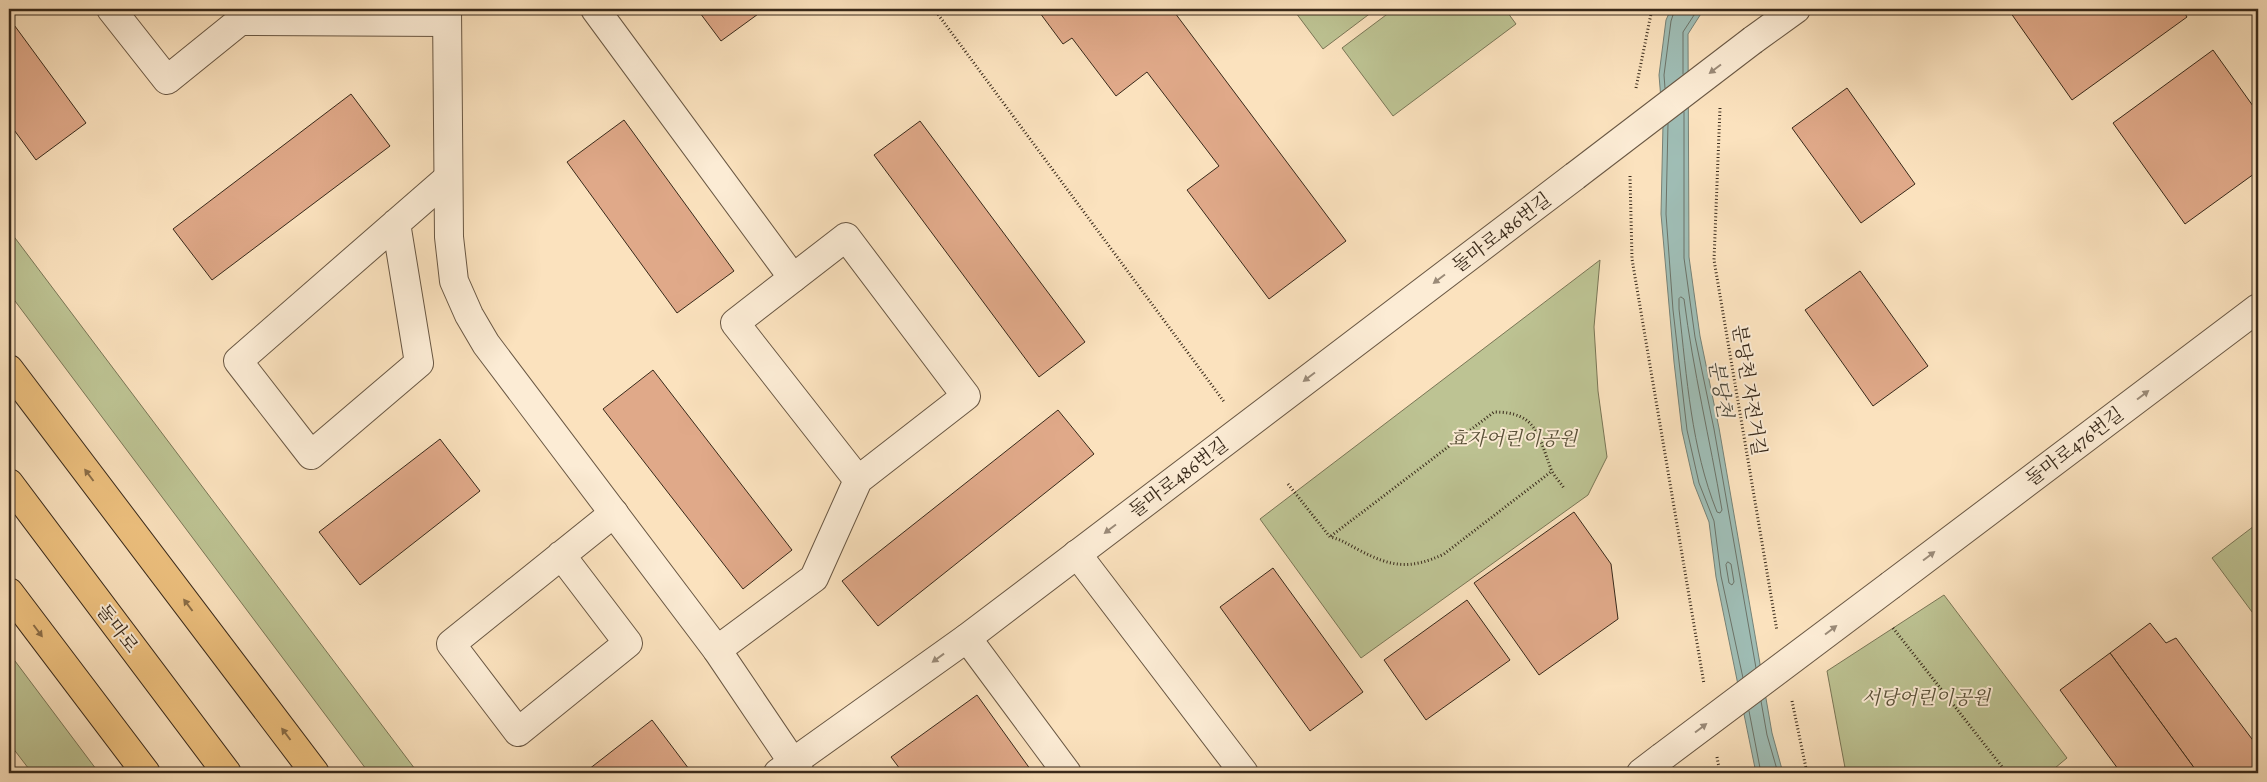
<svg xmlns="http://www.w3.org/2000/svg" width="2267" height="782" font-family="Alegreya,'Noto Serif KR',serif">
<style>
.green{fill:#bdc393;stroke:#7a7656}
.water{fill:#9fbdb5;stroke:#768277}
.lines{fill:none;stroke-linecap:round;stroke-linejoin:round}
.shore{stroke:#6c7368;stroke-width:1}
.building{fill:#e0a989;stroke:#38291a}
.minor-casing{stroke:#695743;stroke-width:30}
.major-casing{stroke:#38291a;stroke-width:30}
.path{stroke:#38291a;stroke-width:3;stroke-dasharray:1 2.5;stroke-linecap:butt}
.minor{stroke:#fcecd5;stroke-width:28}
.major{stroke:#eec17f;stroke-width:28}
.minor-bridge-casing{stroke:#695743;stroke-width:30;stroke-linecap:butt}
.minor-bridge{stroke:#fcecd5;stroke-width:28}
.oneway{fill:#9a8a78}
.oneway2{fill:#8a6d47}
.labels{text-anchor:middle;stroke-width:4;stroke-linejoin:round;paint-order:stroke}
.street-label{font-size:19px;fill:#38291a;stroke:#fcecd5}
.park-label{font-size:19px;font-style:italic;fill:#595038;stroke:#fcecd5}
.water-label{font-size:20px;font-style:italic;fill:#524e41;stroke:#fcecd5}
</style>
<rect width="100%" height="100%" fill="#fbe2be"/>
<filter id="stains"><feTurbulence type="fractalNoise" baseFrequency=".004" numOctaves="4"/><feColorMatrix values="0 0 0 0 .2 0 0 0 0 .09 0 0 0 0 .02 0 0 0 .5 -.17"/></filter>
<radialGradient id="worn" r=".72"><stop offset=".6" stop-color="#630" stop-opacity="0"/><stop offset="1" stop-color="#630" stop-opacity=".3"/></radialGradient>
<g class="green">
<polygon points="1293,9 1376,9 1323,49"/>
<polygon points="1394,9 1505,9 1516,24 1393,116 1342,48"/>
<polygon points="9,230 418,773 369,773 9,293"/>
<polygon points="1600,260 1594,327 1598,391 1607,457 1588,495 1361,658 1260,519"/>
<polygon points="2258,523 2258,620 2212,558"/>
<polygon points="1944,595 2067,758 2049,773 1846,773 1827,671"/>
<polygon points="9,653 99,773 32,773 9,743"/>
</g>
<polygon class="water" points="1671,9 1704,9 1688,34 1689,257 1700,336 1719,428 1772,733 1783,773 1756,773 1716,577 1709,522 1694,484 1682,431 1674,362 1661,214 1663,124 1659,75 1666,20"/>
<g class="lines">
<g class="shore">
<polyline points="1683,74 1683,32 1698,9"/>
<polyline points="1665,88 1664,75 1671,21 1675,9"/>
<polyline points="1684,112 1684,258 1695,337 1714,429 1756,668"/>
<polyline points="1668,124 1666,214 1673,310 1687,430 1699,483 1714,521 1721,576 1743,678"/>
<path d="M1681,297l3,2c9,71 26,141 38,211l-2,3 -3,-1c-26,-65 -30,-134 -38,-203v-10z"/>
<polygon points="1728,562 1731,564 1734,582 1732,585 1729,583 1726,565"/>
<polyline points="1761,701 1767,735 1778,773"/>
<polyline points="1749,711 1761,773"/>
</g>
</g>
<g class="building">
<polygon points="697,9 765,9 721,41"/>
<polygon points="1037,9 1172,9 1346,241 1269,299 1187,190 1219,166 1147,72 1116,96 1072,38 1063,44"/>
<polygon points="2008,9 2182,9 2187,17 2072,100"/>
<polygon points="9,18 86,123 36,160 9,123"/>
<polygon points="2213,50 2258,113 2258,171 2185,224 2113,123"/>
<polygon points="1847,88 1915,184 1861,223 1792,128"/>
<polygon points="351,94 390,146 212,280 173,229"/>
<polygon points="624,120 734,271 677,313 567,162"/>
<polygon points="920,121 1085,342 1039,377 874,155"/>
<polygon points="1860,271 1928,366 1873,406 1805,310"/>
<polygon points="653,370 792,550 743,589 603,409"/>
<polygon points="1058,410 1094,454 878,626 842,581"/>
<polygon points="440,439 480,491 360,585 319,532"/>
<polygon points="1574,512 1611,564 1618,619 1539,675 1474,583"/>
<polygon points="1273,568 1363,692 1310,731 1220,607"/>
<polygon points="1467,600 1510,660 1426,720 1384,660"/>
<polygon points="2150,623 2166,643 2176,638 2258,747 2258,773 2189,773 2195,769 2110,653"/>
<polygon points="2110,653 2195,769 2189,773 2121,773 2060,690"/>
<polygon points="977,695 1033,773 903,773 891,757"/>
<polygon points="652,720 692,773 584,773"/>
</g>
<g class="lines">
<defs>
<g id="minor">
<polyline points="111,9 167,80 240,21 446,22"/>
<polyline points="447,9 449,237 454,281 469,315 486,344 717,650 800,773"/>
<polyline points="595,9 793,278"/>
<polyline points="1753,40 1796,9"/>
<polyline points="396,223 419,363 311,455 238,361 448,178"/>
<polyline points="1077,554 1244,773"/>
<polyline points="561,555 628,643 518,732 451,644 614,513"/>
<polyline points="1891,585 2258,308"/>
<polyline points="967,638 1067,773"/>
<polyline points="717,650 814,578 858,480 966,396 846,237 735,323 858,480"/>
<polyline points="778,773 967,638 1575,176"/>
<polyline points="1641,773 1662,757"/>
</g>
<g id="major">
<polyline points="9,369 315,773"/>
<polyline points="9,483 227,773"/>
<polyline points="9,592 146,773"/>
</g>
</defs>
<use href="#minor" class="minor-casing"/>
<use href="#major" class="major-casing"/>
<g class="path">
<polyline points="934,9 1225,403"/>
<polyline points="1636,88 1652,9"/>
<polyline points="1720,108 1714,260 1777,631"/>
<polyline points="1630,176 1632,259 1704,684"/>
<path d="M1288,484l42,53c11,2 19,8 29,13 32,17 51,20 85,4l108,-83"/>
<path d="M1331,536l163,-124c43,0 44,23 57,57 3,7 9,13 13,19"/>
<polyline points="1893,628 2007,773"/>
<polyline points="1792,701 1807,773"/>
<polyline points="1717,757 1720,773"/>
</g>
<use href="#minor" class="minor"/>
<use href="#major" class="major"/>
<defs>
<g id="minor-bridge">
<polyline points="1575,176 1753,40"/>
<polyline points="1662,757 1891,585"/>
</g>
</defs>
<use href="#minor-bridge" class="minor-bridge-casing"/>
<use href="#minor-bridge" class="minor-bridge"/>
</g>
<defs><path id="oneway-solid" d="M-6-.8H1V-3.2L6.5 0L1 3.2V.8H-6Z" transform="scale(1.25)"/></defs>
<g class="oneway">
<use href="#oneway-solid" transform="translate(1715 69) rotate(143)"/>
<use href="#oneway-solid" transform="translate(1439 279) rotate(143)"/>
<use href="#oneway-solid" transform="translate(1309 377) rotate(143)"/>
<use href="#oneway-solid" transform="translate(2143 395) rotate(-37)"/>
<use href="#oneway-solid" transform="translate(1110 529) rotate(143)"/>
<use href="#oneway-solid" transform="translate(1929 556) rotate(-37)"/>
<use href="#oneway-solid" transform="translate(1831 630) rotate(-37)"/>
<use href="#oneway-solid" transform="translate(938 658) rotate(144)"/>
<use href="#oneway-solid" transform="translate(1701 728) rotate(-37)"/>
</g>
<g class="oneway2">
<use href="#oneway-solid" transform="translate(89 475) rotate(-127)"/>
<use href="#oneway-solid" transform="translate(188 605) rotate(-127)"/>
<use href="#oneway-solid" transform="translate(38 631) rotate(53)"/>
<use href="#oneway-solid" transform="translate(286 734) rotate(-127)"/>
</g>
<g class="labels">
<g class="street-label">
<text transform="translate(1501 232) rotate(-37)" y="7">돌마로486번길</text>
<text transform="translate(1750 390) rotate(81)" y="7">분당천 자전거길</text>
<text transform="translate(2074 446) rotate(-37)" y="7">돌마로476번길</text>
<text transform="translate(1178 477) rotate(-37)" y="7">돌마로486번길</text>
<text transform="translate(118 628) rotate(53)" y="7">돌마로</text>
</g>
<g class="park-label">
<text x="1513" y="445">효자어린이공원</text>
<text x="1926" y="704">서당어린이공원</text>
</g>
<g class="water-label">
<text transform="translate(1721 389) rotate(80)" y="7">분당천</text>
</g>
</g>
<rect width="2267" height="782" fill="none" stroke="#fbe2be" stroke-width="30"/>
<rect x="10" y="10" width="2247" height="762" fill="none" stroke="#38291a" stroke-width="2.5"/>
<rect x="15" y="15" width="2237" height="752" fill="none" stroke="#38291a"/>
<rect width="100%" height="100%" filter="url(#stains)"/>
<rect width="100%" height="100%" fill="url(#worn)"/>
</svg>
